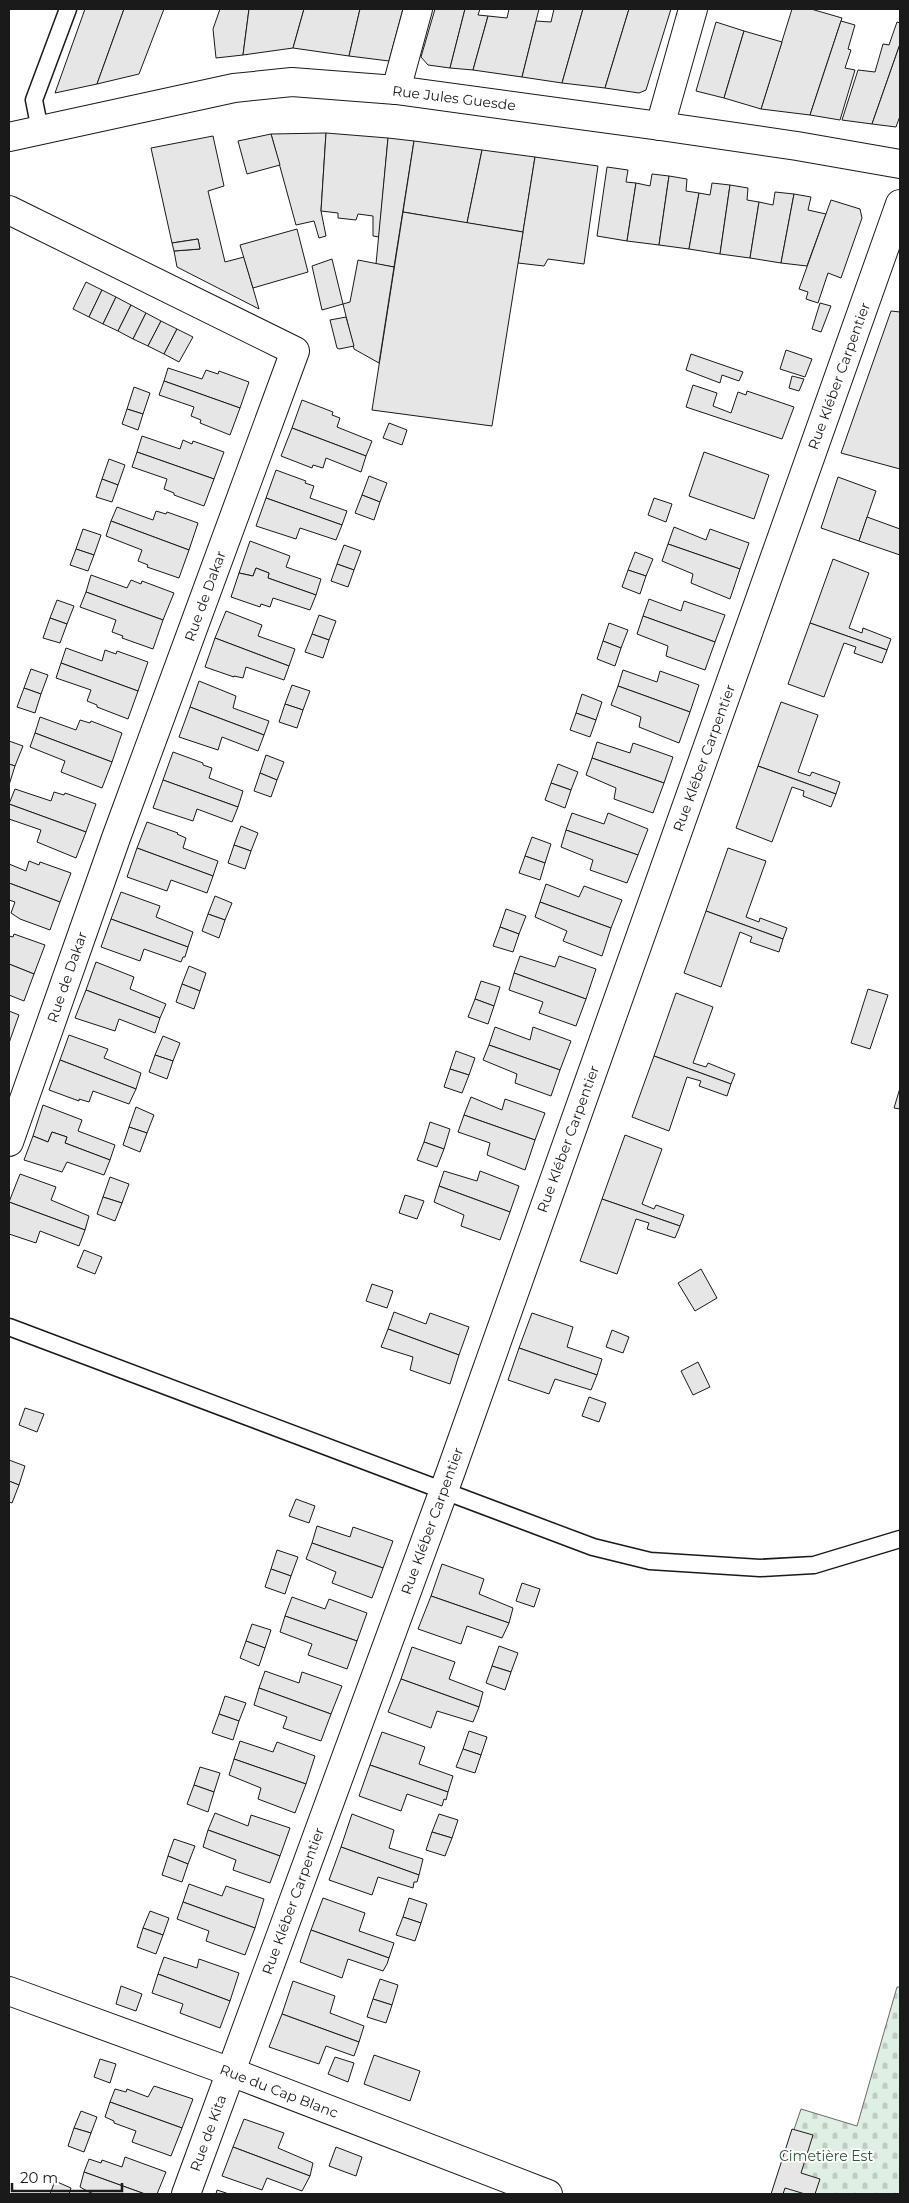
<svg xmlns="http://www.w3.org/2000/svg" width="909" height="2203" font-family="Montserrat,sans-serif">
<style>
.cemetery{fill:url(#cemetery-stones);stroke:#6a6a6a}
.building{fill:#e6e6e6;stroke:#1a1a1a}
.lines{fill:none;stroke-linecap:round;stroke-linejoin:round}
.service-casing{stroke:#1a1a1a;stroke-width:19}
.minor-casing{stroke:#1a1a1a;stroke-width:30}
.tertiary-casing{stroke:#1a1a1a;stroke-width:30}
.service{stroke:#fff;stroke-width:16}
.minor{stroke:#fff;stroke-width:28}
.tertiary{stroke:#fff;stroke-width:28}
.labels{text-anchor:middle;stroke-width:4;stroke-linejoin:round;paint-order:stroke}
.street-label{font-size:14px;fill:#1a1a1a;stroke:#fff}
.park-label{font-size:14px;fill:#2b5a34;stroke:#fff}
</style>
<defs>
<pattern id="cemetery-stones" width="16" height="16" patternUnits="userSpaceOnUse" patternTransform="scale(1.25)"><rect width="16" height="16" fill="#e0efe3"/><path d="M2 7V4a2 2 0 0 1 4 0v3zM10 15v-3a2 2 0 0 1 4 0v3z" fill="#c0ccc2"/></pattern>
</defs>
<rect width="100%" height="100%" fill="#fff"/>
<polygon class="cemetery" points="897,1987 900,1987 900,2194 772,2194 801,2109 857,2126"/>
<g class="building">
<polygon points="85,9 124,9 97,84 55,93"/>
<polygon points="124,9 164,9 139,74 97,84"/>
<polygon points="220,9 249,9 243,55 216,58 213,29"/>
<polygon points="249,9 304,9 293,48 243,55"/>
<polygon points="304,9 360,9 349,56 293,48"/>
<polygon points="360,9 403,9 389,61 349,56"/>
<polygon points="435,9 465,9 450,68 428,65 421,57"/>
<polygon points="465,9 480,9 478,15 488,16 473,70 450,68"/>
<polygon points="509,9 539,9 522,77 473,70 488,16 507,18"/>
<polygon points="554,9 583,9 562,83 522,77 536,21 551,22"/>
<polygon points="583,9 629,9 605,88 562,83"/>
<polygon points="629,9 671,9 646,90 639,93 605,88"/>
<polygon points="792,9 811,9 842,18 810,115 761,109"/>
<polygon points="841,21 855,25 848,49 851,50 845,68 855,70 840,120 810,115"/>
<polygon points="716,22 744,31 724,98 696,91"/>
<polygon points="897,22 900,23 900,44 872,124 842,120 858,70 875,72 883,44 889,45"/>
<polygon points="744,31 782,42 761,109 724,98"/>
<polygon points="900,44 900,116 896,127 872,124"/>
<polygon points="326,133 321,211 326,236 319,238 314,221 296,225 271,134"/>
<polygon points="326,133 388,138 379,237 373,236 373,216 358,214 356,220 338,218 338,213 321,211"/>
<polygon points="271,134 280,165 247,174 238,141"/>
<polygon points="213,136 224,186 208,191 225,262 244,257 259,309 177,267 174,251 200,249 198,239 172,243 151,148"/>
<polygon points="388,138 414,141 394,267 376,264"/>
<polygon points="414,141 482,150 467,223 403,212"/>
<polygon points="482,150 535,157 523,232 467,223"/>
<polygon points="535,157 598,166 584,264 548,259 544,266 518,263"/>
<polygon points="607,167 628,170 626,182 636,183 627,241 597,236"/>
<polygon points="652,174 669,176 659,245 627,241 636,183 650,186"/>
<polygon points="669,176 687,179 686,191 699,193 689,249 659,245"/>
<polygon points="712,183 730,185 720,254 689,249 699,193 710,195"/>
<polygon points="730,185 748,188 747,200 759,202 750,258 720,254"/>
<polygon points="775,192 794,194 781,263 750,258 759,202 773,205"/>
<polygon points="794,194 811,197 808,210 826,214 807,266 781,263"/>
<polygon points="831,200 860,209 862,218 841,278 828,273 818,303 806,299 808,292 799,289"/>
<polygon points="403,212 523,232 492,426 372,410"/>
<polygon points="297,229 308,272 253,288 240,245"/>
<polygon points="198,239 200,249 174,251 172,243"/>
<polygon points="332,259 343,304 322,310 312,266"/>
<polygon points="358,260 394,267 379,363 354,349 343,304 350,302"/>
<polygon points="86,282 102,290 89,317 73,309"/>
<polygon points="102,290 116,297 103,324 89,317"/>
<polygon points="116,297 131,305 118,331 103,324"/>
<polygon points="820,303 831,306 821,332 812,329"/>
<polygon points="131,305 146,313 133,339 118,331"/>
<polygon points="891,311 900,312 900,469 841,453"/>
<polygon points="146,313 161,321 148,346 133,339"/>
<polygon points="346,317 354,346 339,349 337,348 330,320"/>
<polygon points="161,321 177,329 164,354 148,346"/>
<polygon points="177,329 193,337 179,362 164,354"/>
<polygon points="786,350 812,359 805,377 780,369"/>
<polygon points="691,354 743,372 739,381 722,375 720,383 686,370"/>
<polygon points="168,368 202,379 206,370 218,374 219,371 249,382 240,408 164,381"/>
<polygon points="792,376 804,379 799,391 789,388"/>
<polygon points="164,381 240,408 230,435 200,423 201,420 191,416 194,407 159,395"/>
<polygon points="693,385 717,393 713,406 731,413 738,392 746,395 747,391 794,407 782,439 686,407"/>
<polygon points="134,387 150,393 143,414 127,409"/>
<polygon points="302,400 333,412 332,415 340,418 337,427 372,441 366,456 292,428"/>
<polygon points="127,409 143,414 138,430 122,424"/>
<polygon points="389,423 407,430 402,445 383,438"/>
<polygon points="292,428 366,456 361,472 326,458 323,468 313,465 312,468 281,456"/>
<polygon points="142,436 180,449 183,440 192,444 193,441 224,452 214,479 137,452"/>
<polygon points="137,452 214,479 204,506 174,495 174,493 164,489 167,479 132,467"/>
<polygon points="704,452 769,475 754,519 689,496"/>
<polygon points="109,459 125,465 118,485 102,479"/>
<polygon points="276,470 306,481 305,483 314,486 310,498 347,511 342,525 266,498"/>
<polygon points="369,476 387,483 380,502 362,495"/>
<polygon points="838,477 876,491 859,541 821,528"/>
<polygon points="102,479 118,485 112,502 96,497"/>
<polygon points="362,495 380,502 374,520 355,513"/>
<polygon points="266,498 342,525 336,540 300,528 296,539 256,526"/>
<polygon points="654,498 672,504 666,522 648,515"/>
<polygon points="117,507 153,520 156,511 166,514 167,512 198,523 189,550 111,521"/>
<polygon points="867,517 900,529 900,555 859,541"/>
<polygon points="111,521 189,550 179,578 147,567 148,565 138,561 142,550 106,536"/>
<polygon points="674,527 706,540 710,529 749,543 740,569 668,544"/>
<polygon points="83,529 101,535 94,555 76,549"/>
<polygon points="250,541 290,556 286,567 321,579 316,595 268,578 269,573 256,568 253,576 239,573"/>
<polygon points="668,544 740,569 730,599 691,583 693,574 662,561"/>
<polygon points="344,545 361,551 354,570 337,564"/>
<polygon points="76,549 94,555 88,571 70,565"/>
<polygon points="635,552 653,559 646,576 628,570"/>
<polygon points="833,559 869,573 849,628 862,633 863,628 891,639 887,650 810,623"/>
<polygon points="337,564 354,570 348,587 331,581"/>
<polygon points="256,568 269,573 268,578 316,595 310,610 273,598 270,607 261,604 260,607 231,597 239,573 253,576"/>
<polygon points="628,570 646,576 640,594 622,587"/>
<polygon points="91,575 127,588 131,580 141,584 142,581 174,593 163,620 86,592"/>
<polygon points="86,592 163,620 153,649 122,638 123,636 112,632 116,620 80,607"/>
<polygon points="649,599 681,611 684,601 725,615 715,642 643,616"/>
<polygon points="57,600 74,606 67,624 50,618"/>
<polygon points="226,611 262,625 258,636 295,649 289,666 215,638"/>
<polygon points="319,615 336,621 329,640 312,634"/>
<polygon points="643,616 715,642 705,670 666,656 668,646 637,634"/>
<polygon points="50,618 67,624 60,643 43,638"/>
<polygon points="609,623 628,630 621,648 603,641"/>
<polygon points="810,623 887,650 882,663 854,653 856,647 844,643 824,697 788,684"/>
<polygon points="312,634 329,640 323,658 305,652"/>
<polygon points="215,638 289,666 284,680 246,667 243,678 234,676 234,677 205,667"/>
<polygon points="603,641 621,648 615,666 597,659"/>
<polygon points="66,648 102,661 105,650 116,654 117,651 148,662 138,691 61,663"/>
<polygon points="61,663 138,691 128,719 97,707 97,705 87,701 91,690 56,678"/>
<polygon points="31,669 48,675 41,694 24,688"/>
<polygon points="623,670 657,682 660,671 699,685 690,712 618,686"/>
<polygon points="199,681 236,696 233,708 269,721 264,735 190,707"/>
<polygon points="292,685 310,691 303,710 285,704"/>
<polygon points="618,686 690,712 679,743 639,727 641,717 611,705"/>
<polygon points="24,688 41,694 35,713 17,707"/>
<polygon points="582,694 602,702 596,720 576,713"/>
<polygon points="781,702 818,715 798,772 810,776 812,772 840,782 836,794 758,766"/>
<polygon points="285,704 303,710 297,728 279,722"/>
<polygon points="190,707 264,735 258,751 222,737 218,750 179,737"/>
<polygon points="576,713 596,720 590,737 570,730"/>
<polygon points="40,717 76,730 80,720 90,723 91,721 122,733 112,762 35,733"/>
<polygon points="35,733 112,762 102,788 61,772 65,761 30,747"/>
<polygon points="9,741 23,746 15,766 9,764"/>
<polygon points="597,742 630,753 633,743 673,757 664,783 592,758"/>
<polygon points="173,752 203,763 203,765 212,768 209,778 243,791 238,807 163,780"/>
<polygon points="266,755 284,762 277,780 260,773"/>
<polygon points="592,758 664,783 653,813 614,799 616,788 586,775"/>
<polygon points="9,764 15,766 9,785"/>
<polygon points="558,764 578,772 571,790 551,783"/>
<polygon points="758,766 836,794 831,807 803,796 804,791 792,787 772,842 736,828"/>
<polygon points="260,773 277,780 271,797 254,791"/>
<polygon points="163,780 238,807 232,822 197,809 193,821 153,808"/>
<polygon points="551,783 571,790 565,808 545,800"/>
<polygon points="15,789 51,801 54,792 64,795 65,793 96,804 86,832 9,804"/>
<polygon points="9,804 86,832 76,858 37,842 41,830 9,819"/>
<polygon points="572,813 604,824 608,813 648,829 638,855 566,830"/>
<polygon points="147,822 178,833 177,834 186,838 183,848 218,861 213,876 137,848"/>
<polygon points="241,826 258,833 251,851 234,845"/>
<polygon points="566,830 638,855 627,883 590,870 593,860 561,847"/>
<polygon points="532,837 551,844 545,863 525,856"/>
<polygon points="234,845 251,851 245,869 228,863"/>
<polygon points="137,848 213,876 207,893 171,880 167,891 127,877"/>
<polygon points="728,848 766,861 746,917 759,922 760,918 787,928 783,939 706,911"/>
<polygon points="525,856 545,863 540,880 519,873"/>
<polygon points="29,861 39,865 40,862 71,873 60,902 9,883 9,864 26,871"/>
<polygon points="9,883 60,902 50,930 20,919 11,913 15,902 9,900"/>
<polygon points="546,884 579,897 584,886 622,900 611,928 540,902"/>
<polygon points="121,892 160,906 156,917 193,932 188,947 111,919"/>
<polygon points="215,896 232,903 225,920 208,914"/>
<polygon points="540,902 611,928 602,956 563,941 567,931 535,917"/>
<polygon points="506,909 526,916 519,934 500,927"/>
<polygon points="706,911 783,939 779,952 750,942 752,937 740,932 721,987 684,973"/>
<polygon points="208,914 225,920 219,938 202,931"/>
<polygon points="111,919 188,947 185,957 183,957 181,962 144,949 140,961 101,947"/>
<polygon points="500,927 519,934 513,952 493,946"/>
<polygon points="14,934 45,945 34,974 9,964 9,936 13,937"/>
<polygon points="520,956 555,967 559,956 596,969 586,999 514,973"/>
<polygon points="96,962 134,977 130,989 166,1004 160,1018 86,990"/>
<polygon points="9,964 34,974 24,1001 9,995"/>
<polygon points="189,966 206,973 200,991 182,984"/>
<polygon points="514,973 586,999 576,1026 539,1013 543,1002 509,990"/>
<polygon points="481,981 500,987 494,1006 475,999"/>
<polygon points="182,984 200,991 194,1009 176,1002"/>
<polygon points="868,989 888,995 870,1049 851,1043"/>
<polygon points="86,990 160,1018 155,1033 119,1019 115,1031 75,1018"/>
<polygon points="676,993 713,1007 693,1063 706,1067 708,1063 735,1074 731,1084 654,1056"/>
<polygon points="475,999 494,1006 488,1024 468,1017"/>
<polygon points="9,1011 19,1015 9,1043"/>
<polygon points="495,1027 530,1040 533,1027 571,1041 560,1070 489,1045"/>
<polygon points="69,1035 108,1049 104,1058 141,1073 136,1089 60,1060"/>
<polygon points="163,1036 180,1043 173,1061 155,1055"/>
<polygon points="489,1045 560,1070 551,1096 515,1083 517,1074 483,1060"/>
<polygon points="456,1051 475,1058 469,1075 450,1069"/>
<polygon points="155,1055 173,1061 167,1079 149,1072"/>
<polygon points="654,1056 731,1084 727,1096 699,1086 701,1081 687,1077 669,1131 632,1117"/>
<polygon points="60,1060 136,1089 129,1104 93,1091 89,1102 79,1099 79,1101 49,1090"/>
<polygon points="450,1069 469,1075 462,1093 444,1087"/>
<polygon points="900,1088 900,1109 894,1108"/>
<polygon points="471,1097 502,1110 505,1099 545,1113 535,1140 464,1115"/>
<polygon points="43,1105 82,1120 78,1131 115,1145 110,1160 65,1143 67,1137 52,1132 48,1142 33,1136"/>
<polygon points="136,1107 154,1115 147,1133 129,1127"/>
<polygon points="464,1115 535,1140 525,1170 487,1155 490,1143 458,1132"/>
<polygon points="430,1122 450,1129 444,1149 424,1142"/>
<polygon points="129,1127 147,1133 140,1152 123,1145"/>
<polygon points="52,1132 67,1137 65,1143 110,1160 104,1175 67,1162 62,1172 24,1160 33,1136 48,1142"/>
<polygon points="625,1135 662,1149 642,1204 654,1209 656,1205 684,1215 680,1226 602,1199"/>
<polygon points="424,1142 444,1149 437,1167 417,1160"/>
<polygon points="444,1171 477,1181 480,1171 519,1186 510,1212 439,1186"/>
<polygon points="20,1174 56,1187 51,1200 89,1216 85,1230 9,1202"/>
<polygon points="110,1177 129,1184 122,1203 103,1197"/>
<polygon points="439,1186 510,1212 500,1240 461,1226 464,1215 434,1202"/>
<polygon points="405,1195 424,1201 417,1219 399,1213"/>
<polygon points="103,1197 122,1203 115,1221 97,1214"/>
<polygon points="602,1199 680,1226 675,1238 647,1229 649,1223 636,1219 617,1274 580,1261"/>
<polygon points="9,1202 85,1230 79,1246 40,1231 36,1243 9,1234"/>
<polygon points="84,1250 102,1257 95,1274 77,1267"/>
<polygon points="701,1269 717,1298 695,1311 678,1283"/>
<polygon points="372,1284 393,1291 387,1308 366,1301"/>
<polygon points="394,1312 426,1324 430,1313 469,1327 459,1355 388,1329"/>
<polygon points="532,1313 573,1327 567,1347 602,1359 597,1375 519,1348"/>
<polygon points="388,1329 459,1355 450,1384 410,1370 413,1357 381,1347"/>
<polygon points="612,1330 629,1337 623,1353 606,1347"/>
<polygon points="519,1348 597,1375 591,1390 555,1379 549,1394 508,1380"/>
<polygon points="698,1362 710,1387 693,1395 681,1371"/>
<polygon points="589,1397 606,1403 599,1422 582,1416"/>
<polygon points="25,1408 44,1414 37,1432 19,1425"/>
<polygon points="9,1460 25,1466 19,1485 9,1481"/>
<polygon points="9,1481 19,1485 12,1503 9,1502"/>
<polygon points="296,1499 315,1506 309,1523 289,1516"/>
<polygon points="317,1526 350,1537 353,1527 393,1541 383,1568 312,1543"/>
<polygon points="312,1543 383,1568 372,1598 332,1583 336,1572 306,1559"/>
<polygon points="277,1550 298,1557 291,1576 271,1569"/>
<polygon points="442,1564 484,1579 479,1594 513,1608 509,1623 431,1596"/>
<polygon points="271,1569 291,1576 285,1594 265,1587"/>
<polygon points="522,1583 540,1589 534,1607 516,1601"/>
<polygon points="431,1596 509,1623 502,1638 467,1626 461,1644 418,1629"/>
<polygon points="292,1597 325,1609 329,1599 367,1613 357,1641 285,1616"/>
<polygon points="285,1616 357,1641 347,1669 308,1655 312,1644 280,1632"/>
<polygon points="252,1624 271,1630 265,1648 246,1641"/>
<polygon points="246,1641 265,1648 259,1666 240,1658"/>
<polygon points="499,1646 518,1653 511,1672 492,1666"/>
<polygon points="412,1647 455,1662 449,1679 483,1692 479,1707 401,1679"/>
<polygon points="492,1666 511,1672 505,1690 486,1683"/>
<polygon points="265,1671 299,1683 302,1672 342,1686 331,1714 259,1688"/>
<polygon points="401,1679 479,1707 473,1722 437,1711 431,1728 388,1712"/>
<polygon points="259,1688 331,1714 321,1741 283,1728 287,1717 254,1705"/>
<polygon points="225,1696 246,1703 239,1721 219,1714"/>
<polygon points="219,1714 239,1721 233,1740 212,1733"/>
<polygon points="469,1731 487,1737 481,1755 463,1749"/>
<polygon points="382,1732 425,1747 419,1764 453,1776 448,1792 370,1765"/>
<polygon points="240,1741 273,1752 277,1742 315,1756 306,1784 234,1759"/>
<polygon points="463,1749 481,1755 475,1773 456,1767"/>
<polygon points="234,1759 306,1784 295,1813 258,1799 261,1788 229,1775"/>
<polygon points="370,1765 448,1792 446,1800 444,1799 442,1806 407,1794 401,1811 359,1796"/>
<polygon points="200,1767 220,1773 214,1792 194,1785"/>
<polygon points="194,1785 214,1792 208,1812 187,1804"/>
<polygon points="215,1813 248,1826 251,1815 290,1828 280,1856 208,1830"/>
<polygon points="352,1814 394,1830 389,1848 423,1859 419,1875 341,1847"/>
<polygon points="439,1814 458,1820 452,1838 432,1832"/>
<polygon points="208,1830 280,1856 270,1883 233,1870 236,1860 203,1847"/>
<polygon points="432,1832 452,1838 445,1856 426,1850"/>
<polygon points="174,1839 195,1846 188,1864 168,1856"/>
<polygon points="341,1847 419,1875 417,1882 414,1882 413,1888 378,1877 372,1895 329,1880"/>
<polygon points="168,1856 188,1864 182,1882 162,1875"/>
<polygon points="189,1884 222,1896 226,1886 264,1899 255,1928 183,1902"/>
<polygon points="323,1898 365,1913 359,1931 394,1943 389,1958 311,1930"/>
<polygon points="409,1898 427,1904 421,1923 403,1917"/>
<polygon points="183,1902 255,1928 245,1955 206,1941 209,1931 177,1919"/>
<polygon points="150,1911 169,1918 163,1935 143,1928"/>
<polygon points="403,1917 421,1923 415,1941 396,1935"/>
<polygon points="143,1928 163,1935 156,1954 137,1947"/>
<polygon points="311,1930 389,1958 387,1964 383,1971 348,1959 342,1978 300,1962"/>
<polygon points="164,1957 197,1968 199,1959 239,1973 230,2001 158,1974"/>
<polygon points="158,1974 230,2001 220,2028 180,2013 183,2004 152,1993"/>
<polygon points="380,1979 398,1985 392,2005 373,1999"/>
<polygon points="293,1981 335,1996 330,2013 364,2026 359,2042 282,2014"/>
<polygon points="121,1986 142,1994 136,2011 116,2004"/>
<polygon points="373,1999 392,2005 386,2023 367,2017"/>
<polygon points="282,2014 359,2042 354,2056 326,2046 319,2064 269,2047"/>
<polygon points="374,2055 420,2071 410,2101 364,2084"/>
<polygon points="335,2057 354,2063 348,2082 328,2074"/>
<polygon points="100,2059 116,2064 110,2083 94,2077"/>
<polygon points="154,2086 193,2099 182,2128 110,2102 115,2089 126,2092 127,2089 148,2097"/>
<polygon points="110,2102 182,2128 171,2156 132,2142 136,2131 114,2123 114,2121 105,2117"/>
<polygon points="81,2111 97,2117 91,2133 74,2128"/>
<polygon points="244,2119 284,2133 278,2148 313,2163 310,2176 233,2147"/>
<polygon points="74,2128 91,2133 84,2152 68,2146"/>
<polygon points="792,2129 813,2135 801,2173 820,2179 815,2194 805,2194 785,2188 783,2194 771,2194"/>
<polygon points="233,2147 310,2176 302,2191 267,2178 262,2190 222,2176"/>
<polygon points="336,2147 362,2157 356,2176 329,2166"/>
<polygon points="125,2157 166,2172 157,2194 145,2194 84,2172 89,2159 101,2163 102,2160 122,2167"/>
<polygon points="84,2172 145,2194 94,2194 89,2192 80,2187"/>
<polygon points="55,2181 71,2188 69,2194 50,2194"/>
<polygon points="217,2190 229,2194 216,2194"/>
</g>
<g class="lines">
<defs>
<g id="service">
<polyline points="40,130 34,100 68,9"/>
<polyline points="9,1327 593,1547 650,1561 760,1568 814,1565 900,1539"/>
</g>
<g id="minor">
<polyline points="396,90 418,9"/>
<polyline points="660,126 693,9"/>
<polyline points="9,210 295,351 116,838 9,1142"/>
<polyline points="9,1991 231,2072 548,2194"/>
<polyline points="186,2194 451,1471 900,204"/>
</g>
<polyline id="tertiary" points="9,137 234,88 292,82 396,90 660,126 797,146 900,164"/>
</defs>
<use href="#service" class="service-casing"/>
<use href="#minor" class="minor-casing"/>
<use href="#tertiary" class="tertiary-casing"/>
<use href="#service" class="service"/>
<use href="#minor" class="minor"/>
<use href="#tertiary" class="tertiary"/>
</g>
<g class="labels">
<g class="street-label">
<text transform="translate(454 98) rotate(7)" y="5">Rue Jules Guesde</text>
<text transform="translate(839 376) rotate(-70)" y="5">Rue Kléber Carpentier</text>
<text transform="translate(205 596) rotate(-70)" y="5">Rue de Dakar</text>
<text transform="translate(704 758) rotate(-70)" y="5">Rue Kléber Carpentier</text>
<text transform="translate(67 977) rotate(-71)" y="5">Rue de Dakar</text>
<text transform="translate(568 1139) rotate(-70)" y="5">Rue Kléber Carpentier</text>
<text transform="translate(432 1521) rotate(-70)" y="5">Rue Kléber Carpentier</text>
<text transform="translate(293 1901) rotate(-70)" y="5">Rue Kléber Carpentier</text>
<text transform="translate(279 2091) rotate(21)" y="5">Rue du Cap Blanc</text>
<text transform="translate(208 2133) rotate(-70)" y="5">Rue de Kita</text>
</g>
<g class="park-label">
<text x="826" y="2161">Cimetière Est</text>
</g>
</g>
<rect width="909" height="2203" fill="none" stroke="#1a1a1a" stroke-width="20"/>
<path d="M12 2183v8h110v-8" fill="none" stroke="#1a1a1a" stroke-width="2.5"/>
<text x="20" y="2183" font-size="15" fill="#1a1a1a" stroke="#ffffff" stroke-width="4" paint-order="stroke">20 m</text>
</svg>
